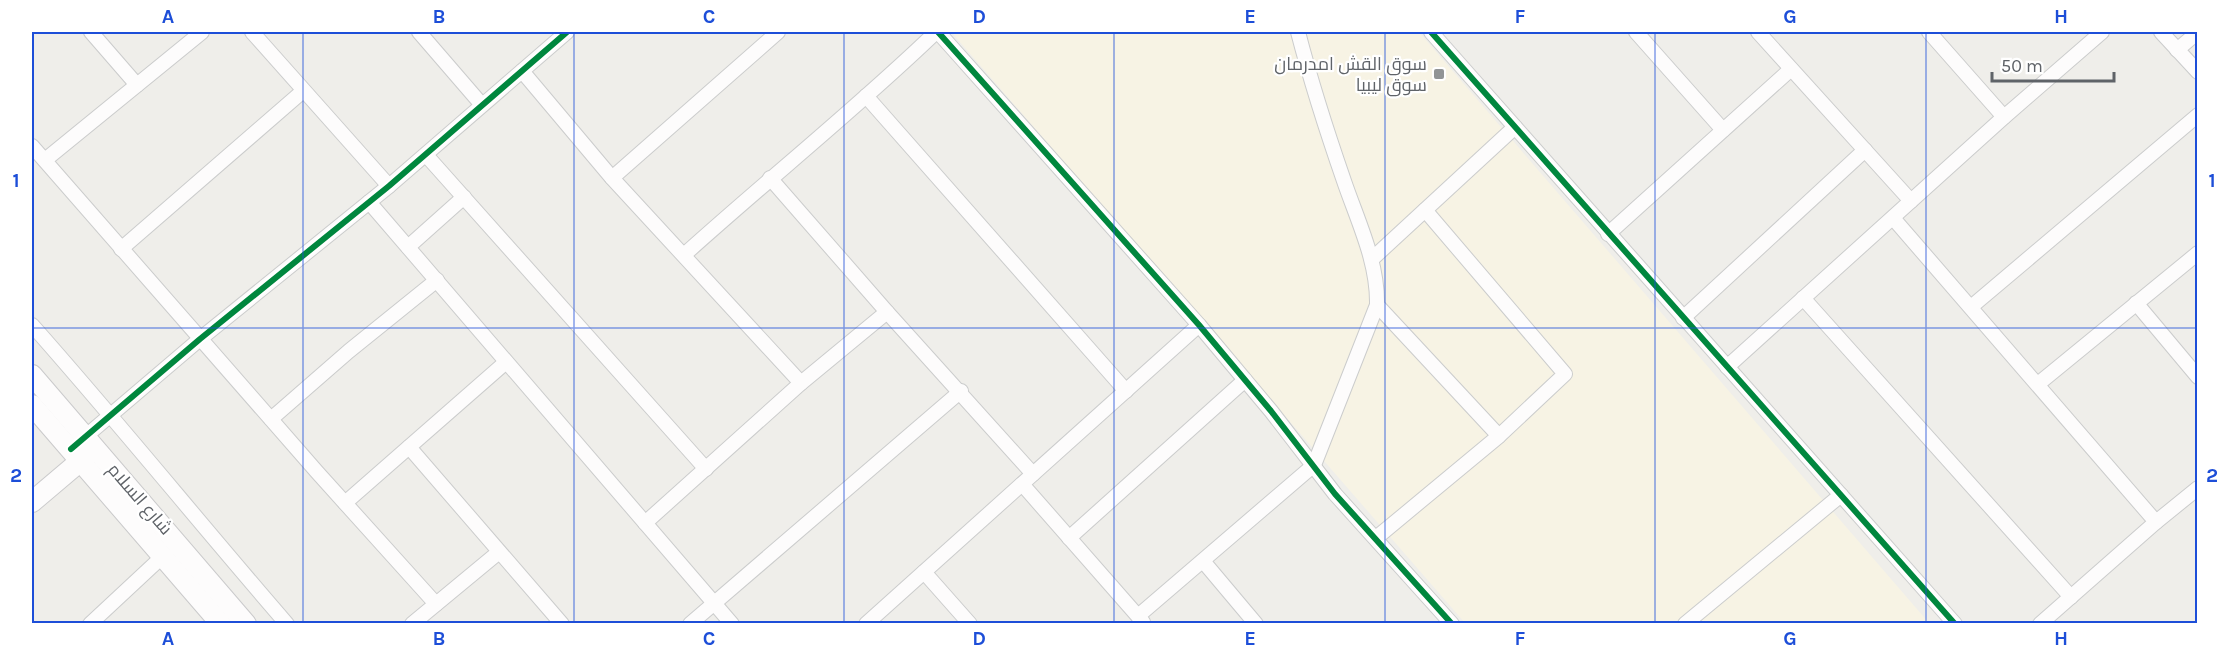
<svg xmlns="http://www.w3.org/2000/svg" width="2229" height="655" font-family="Karla,Cairo,sans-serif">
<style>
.commercial{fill:#f7f3e4}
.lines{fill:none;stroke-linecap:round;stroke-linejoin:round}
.street-casing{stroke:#cbcccc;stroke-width:16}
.secondary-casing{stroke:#cacacb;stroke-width:22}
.street{stroke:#fdfcfc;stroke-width:14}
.secondary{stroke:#fdfcfc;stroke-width:20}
.cycleway-casing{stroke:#fff;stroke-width:10}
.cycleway{stroke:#00873e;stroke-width:6}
.grid{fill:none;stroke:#1d4ed8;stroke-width:1.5;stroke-opacity:0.55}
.poi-dot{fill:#919496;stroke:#fff;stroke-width:2}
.labels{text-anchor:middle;stroke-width:4.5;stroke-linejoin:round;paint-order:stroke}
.poi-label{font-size:18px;fill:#5f6368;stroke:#fff;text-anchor:end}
.street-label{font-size:18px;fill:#5f6368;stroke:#fff}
.neatline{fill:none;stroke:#1d4ed8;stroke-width:2}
.grid-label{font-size:20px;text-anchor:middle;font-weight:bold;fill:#1d4ed8}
</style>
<rect width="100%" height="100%" fill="#efeeea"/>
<polygon class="commercial" points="954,32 1419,32 1929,623 1465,623 952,33"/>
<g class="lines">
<defs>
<g id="street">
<polyline points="91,32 137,85"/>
<polyline points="252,32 389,186"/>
<polyline points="419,32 482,105"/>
<polyline points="938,32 1199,325 1271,411 1335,494 1452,624"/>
<polyline points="1431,32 1955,624"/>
<polyline points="1636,32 1723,130"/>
<polyline points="1758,32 1911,201"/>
<polyline points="1929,32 2004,117"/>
<polyline points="2161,32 2198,72"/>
<polyline points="2177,50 2198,32"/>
<polyline points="522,71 612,178 801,383"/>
<polyline points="866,96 1126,391"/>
<polyline points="32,146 317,472 436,604"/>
<polyline points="426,155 706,469"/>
<polyline points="45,160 202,32"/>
<polyline points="612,178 778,32"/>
<polyline points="770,178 887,312 1033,474"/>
<polyline points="369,202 732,624"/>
<polyline points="1893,218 2156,522 2040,624"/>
<polyline points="1608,234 1791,69"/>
<polyline points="408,247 464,197"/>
<polyline points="121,249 303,91"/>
<path d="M684,255c83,-75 171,-145 252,-223"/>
<polyline points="1372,259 1515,127"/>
<polyline points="1803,298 2071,597"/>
<polyline points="2136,303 2198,377"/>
<polyline points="1377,305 1499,436"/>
<polyline points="1971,307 2198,115"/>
<polyline points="1683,318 1865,150"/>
<path d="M32,325c87,98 169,200 255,299"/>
<polyline points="1727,367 2004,117 2102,32"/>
<polyline points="2038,384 2198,253"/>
<polyline points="271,419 349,351 437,280"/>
<polyline points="79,442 200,339 389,186 567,32"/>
<polyline points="409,447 562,624"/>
<polyline points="1022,484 1143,622"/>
<polyline points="345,503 506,362"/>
<polyline points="2156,522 2198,488"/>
<polyline points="645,523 801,383 887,312"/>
<polyline points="1069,538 1245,380"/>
<polyline points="1376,538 1499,436 1565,374 1425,210"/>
<polyline points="1203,561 1256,624"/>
<polyline points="924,572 970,624"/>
<path d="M1138,616l176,-151 63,-160c1,-43 -19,-83 -33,-124 -17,-49 -33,-99 -46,-149"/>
<polyline points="90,624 163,556"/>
<polyline points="412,624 499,552"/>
<polyline points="690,624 961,391"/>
<polyline points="866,624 1199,325"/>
<polyline points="1685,624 1841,495"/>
</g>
<g id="secondary">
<polyline points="32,375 246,624"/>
<polyline points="32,405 221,624"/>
<polyline points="32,502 91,452"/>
</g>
</defs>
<use href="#street" class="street-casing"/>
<use href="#secondary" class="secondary-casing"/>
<use href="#street" class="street"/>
<use href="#secondary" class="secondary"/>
<defs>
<g id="cycleway">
<polyline points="938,32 1199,325 1271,411 1335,494 1452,624"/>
<polyline points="1431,32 1955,624"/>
<polyline points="71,449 200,339 389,186 567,32"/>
</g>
</defs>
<use href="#cycleway" class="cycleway-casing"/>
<use href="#cycleway" class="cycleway"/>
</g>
<path class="grid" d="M303,32v592M574,32v592M844,32v592M1114,32v592M1385,32v592M1655,32v592M1926,32v592M32,328h2166"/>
<rect class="poi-dot" x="1433" y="68" width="12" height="12" rx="3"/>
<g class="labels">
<g class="poi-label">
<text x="1427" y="70">سوق القش امدرمان<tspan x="1427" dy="21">سوق ليبيا</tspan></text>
</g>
<g class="street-label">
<text transform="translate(140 499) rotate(49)" y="6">شارع السلام</text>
</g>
</g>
<rect width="2229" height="655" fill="none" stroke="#ffffff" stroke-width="66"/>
<path d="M1992 72v9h122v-9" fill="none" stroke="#5f6368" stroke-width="3"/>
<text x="2001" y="72" font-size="18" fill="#5f6368" stroke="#ffffff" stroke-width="4.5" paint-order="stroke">50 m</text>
<rect x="33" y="33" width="2163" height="589" class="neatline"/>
<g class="grid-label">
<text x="168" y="23">A</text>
<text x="439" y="23">B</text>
<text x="709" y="23">C</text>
<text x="979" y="23">D</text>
<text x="1250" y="23">E</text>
<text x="1520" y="23">F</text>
<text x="1790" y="23">G</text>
<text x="2061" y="23">H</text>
<text x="16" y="187">1</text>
<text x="2212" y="187">1</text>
<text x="16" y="482">2</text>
<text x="2212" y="482">2</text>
<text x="168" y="645">A</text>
<text x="439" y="645">B</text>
<text x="709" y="645">C</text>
<text x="979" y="645">D</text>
<text x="1250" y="645">E</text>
<text x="1520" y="645">F</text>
<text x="1790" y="645">G</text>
<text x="2061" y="645">H</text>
</g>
</svg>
